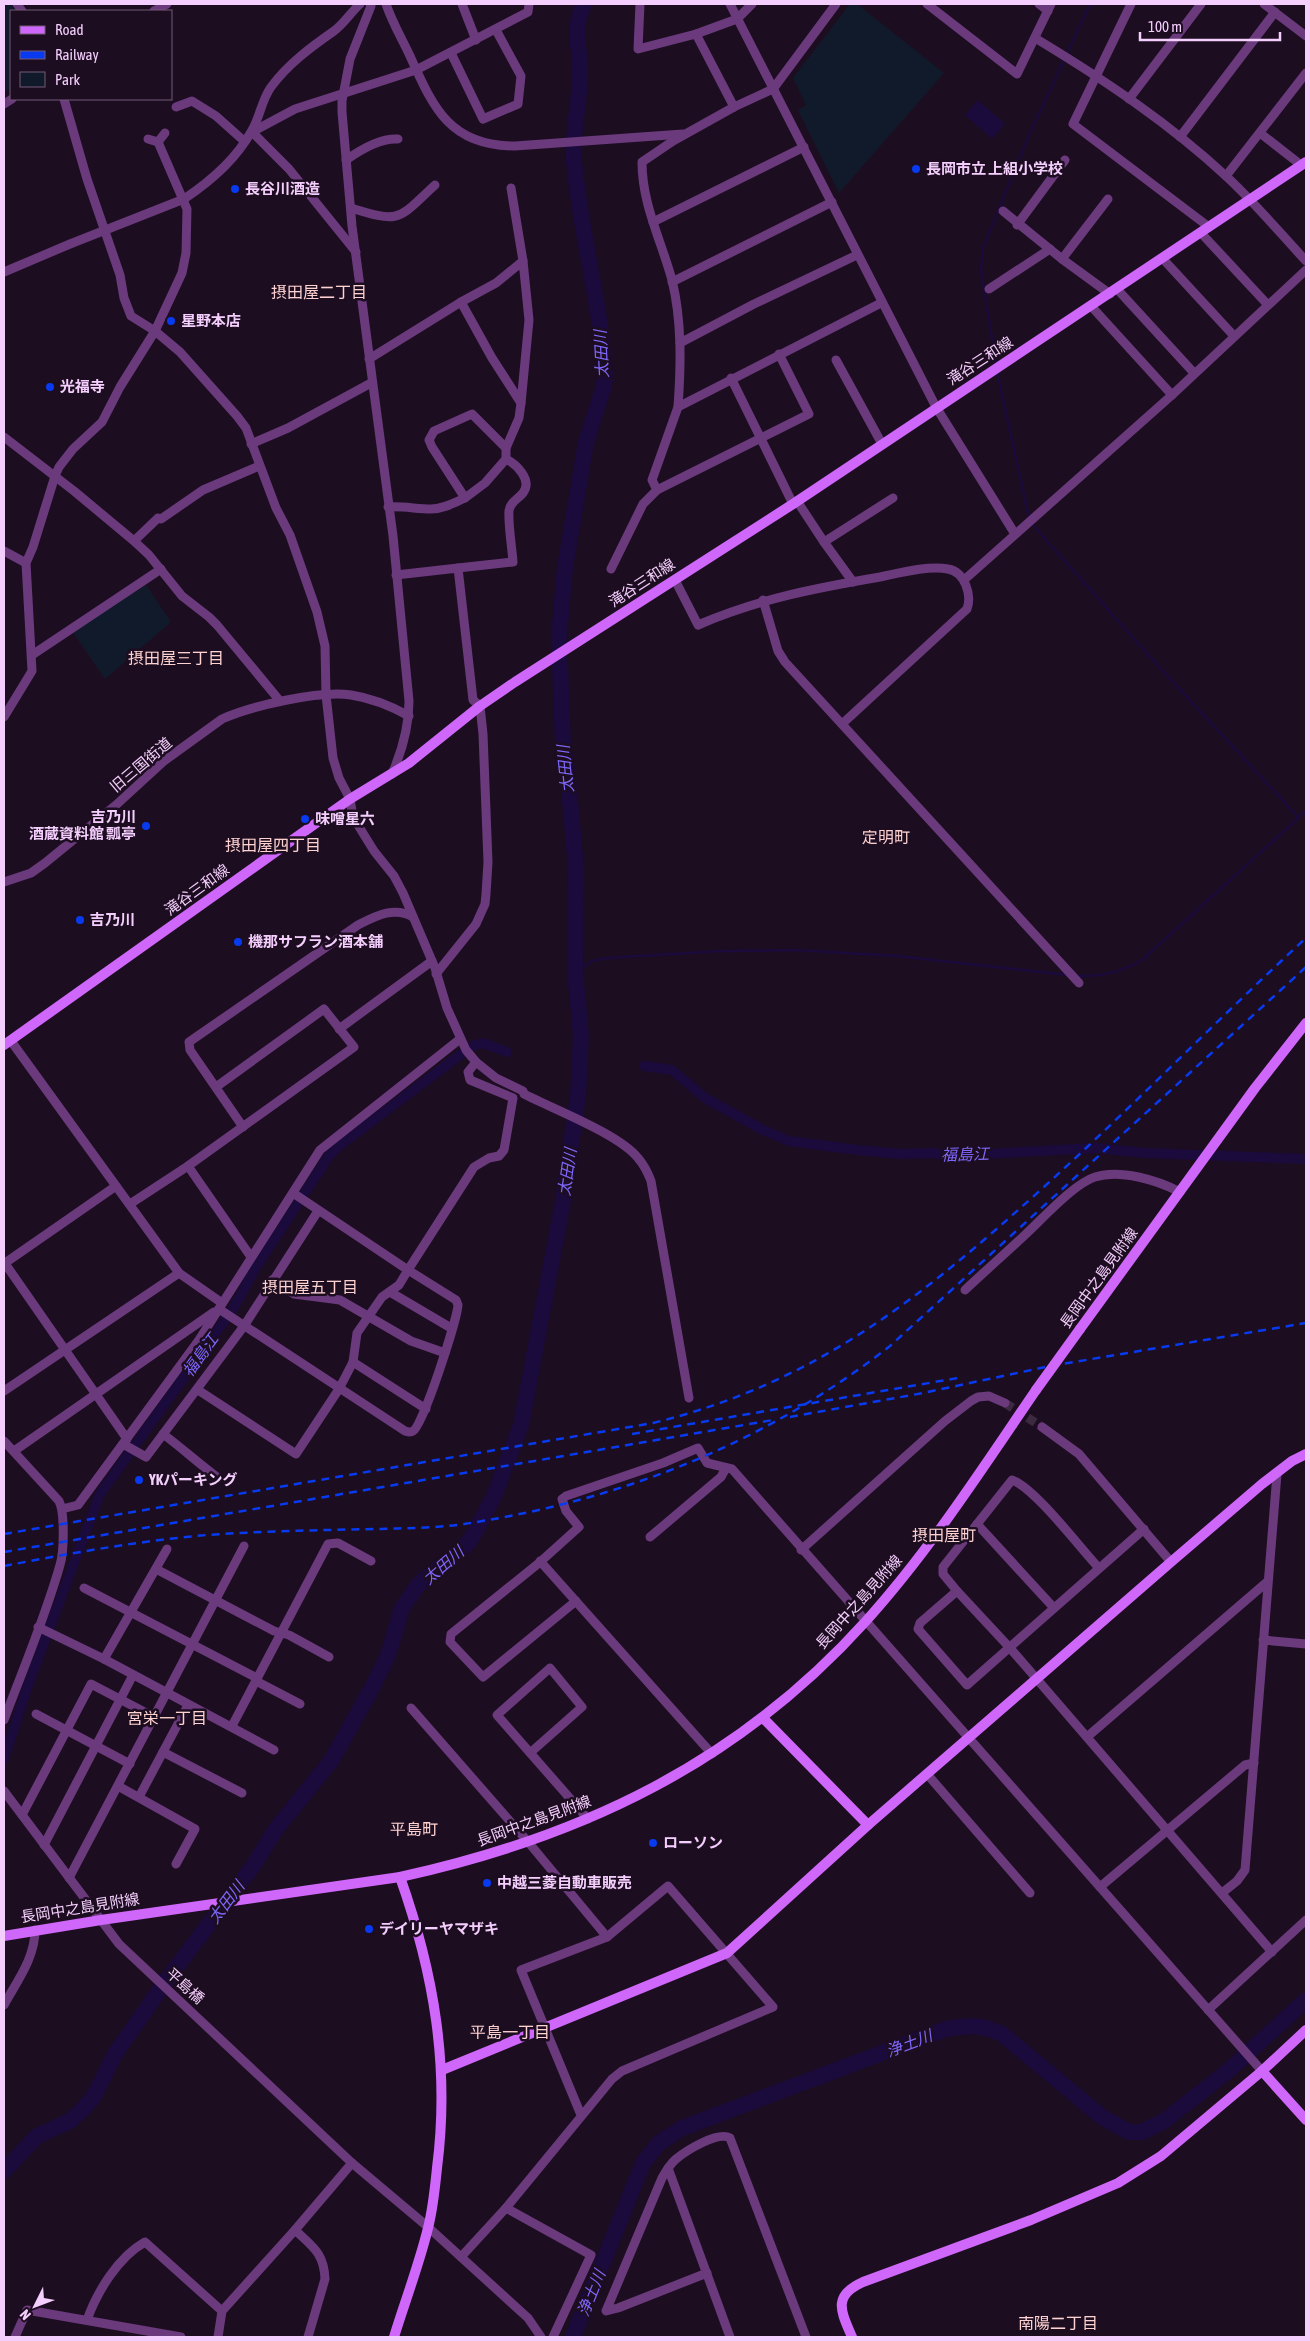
<svg xmlns="http://www.w3.org/2000/svg" width="1310" height="2341" font-family="'Asap Condensed','Noto Sans JP',sans-serif">
<style>
.green{fill:#111a2a}
.water{fill:#1a0b3c}
.lines{fill:none;stroke-linecap:round;stroke-linejoin:round}
.stream{stroke:#1a0b3c;stroke-width:2.5}
.canal{stroke:#1a0b3c;stroke-width:10}
.river{stroke:#1a0b3c;stroke-width:16}
.street-tunnel{stroke:#3d2a41;stroke-width:9;stroke-dasharray:9 4.5;stroke-linecap:butt}
.street{stroke:#6a3a7d;stroke-width:9}
.secondary{stroke:#cf68fa;stroke-width:10}
.rail{stroke:#083aef;stroke-width:2.5;stroke-dasharray:8 6;stroke-linecap:butt}
.secondary-bridge{stroke:#cf68fa;stroke-width:10}
.poi-dot{fill:#083aef;stroke:#1d0d20;stroke-width:2}
.labels{text-anchor:middle;stroke-width:5;stroke-linejoin:round;paint-order:stroke}
.poi-label{font-size:15px;font-weight:bold;fill:#f4cefd;stroke:#1d0d20;text-anchor:start}
.street-label{font-size:15px;fill:#f4cefd;stroke:#1d0d20}
.neighbourhood-label{font-size:16px;fill:#fdd2d0;stroke:#1d0d20}
.water-label{font-size:16px;font-style:italic;fill:#7d67fa;stroke:#1d0d20}
</style>
<rect width="100%" height="100%" fill="#1d0d20"/>
<g class="green">
<polygon points="4,4 11,4 16,11 11,11 11,89 4,91"/>
<polygon points="850,4 857,4 944,73 839,193 798,110 806,105 793,78"/>
<polygon points="146,585 171,622 105,679 72,631"/>
</g>
<polygon class="water" points="978,100 1005,124 992,139 965,115"/>
<g class="lines">
<g class="stream">
<polyline points="996,364 981,270 983,248 1029,135 1090,4"/>
<polyline points="997,372 1029,518"/>
<polyline points="1031,523 1161,669 1299,818"/>
<polyline points="575,972 592,961 607,958 721,951 795,950 897,956 1068,975"/>
<path d="M1076,976c24,1 46,-4 66,-16l164,-149"/>
</g>
<g class="canal">
<polyline points="644,1066 672,1070 705,1098 763,1130 789,1141 858,1150 901,1154 933,1153 949,1156 1096,1148 1146,1153 1306,1159"/>
<polyline points="4,1759 28,1685 100,1494 233,1309 255,1269 329,1156 339,1146 472,1046 483,1043 507,1052"/>
</g>
<g class="river">
<path d="M4,2171l33,-35 33,-15 13,-12 11,-13 21,-42 53,-76 85,-112 23,-37 55,-68 42,-75 15,-31 14,-47 16,-23 50,-42 6,-9 20,-38 27,-71 42,-224 15,-105 3,-60 -6,-64 1,-104 -9,-100 -4,-23 -4,-109 6,-68 21,-126 18,-56 1,-11c-4,-72 -25,-142 -31,-214 -2,-31 6,-60 6,-91 0,-28 -9,-37 4,-66"/>
<path d="M573,2337l70,-174 16,-20 23,-15 264,-99c23,-4 34,-5 56,5l100,83 27,15h13l22,-11 64,-50 78,-71"/>
</g>
<polyline class="street-tunnel" points="1005,1403 1042,1427"/>
<g class="street">
<polyline points="17,4 22,11"/>
<path d="M370,4l1,2 -21,53 -8,42v11l10,114 41,310 16,165c0,25 -7,50 -17,73"/>
<path d="M386,4c6,18 16,35 24,52 24,53 40,90 105,90l168,-12"/>
<polyline points="462,4 476,40"/>
<polyline points="640,4 638,49 696,34 737,19 752,4"/>
<polyline points="730,4 936,407 1015,534"/>
<path d="M836,4l-63,85 -39,18 -61,34 -31,21c0,42 19,78 30,118 10,41 9,85 6,127l203,-104"/>
<polyline points="927,4 1017,74 1051,4"/>
<polyline points="1039,4 1048,11"/>
<polyline points="1131,4 1073,124 1209,227"/>
<polyline points="1264,4 1306,36"/>
<polyline points="154,11 167,4"/>
<polyline points="696,34 734,107"/>
<path d="M1035,38c68,41 134,85 192,139 28,26 53,56 79,84"/>
<polyline points="451,53 483,119 518,104 521,76 496,30"/>
<path d="M64,99l23,80 33,96 4,23 7,18 24,15 25,21 57,64 9,12 30,80 14,27 27,77 8,34 1,49 7,63 6,20 11,21 3,18 21,34 20,25 9,17 32,75 12,40 19,42 10,12 20,16 27,13 1,3c29,15 95,40 114,64 6,7 10,15 13,23l38,217"/>
<polyline points="1129,99 1201,4"/>
<polyline points="4,104 12,99"/>
<polyline points="176,107 192,101 216,116 244,141"/>
<polyline points="252,132 295,109 416,70 528,12 529,4"/>
<polyline points="252,132 289,169 356,252"/>
<polyline points="1260,133 1301,165"/>
<polyline points="1180,137 1275,12"/>
<polyline points="148,139 158,142 165,133"/>
<path d="M346,160c14,-10 35,-22 52,-21"/>
<polyline points="1226,176 1306,73"/>
<polyline points="511,188 523,261"/>
<path d="M351,208c51,16 47,11 84,-23"/>
<polyline points="1003,211 1062,259 1110,294"/>
<polyline points="653,222 804,147"/>
<polyline points="1017,225 1065,160"/>
<polyline points="1201,233 1268,305"/>
<polyline points="1062,259 1108,199"/>
<polyline points="1163,259 1234,336"/>
<path d="M4,272l66,-28 114,-45c24,-16 52,-40 67,-67 9,-14 10,-31 20,-45 17,-23 40,-40 63,-56 10,-7 17,-19 26,-27"/>
<polyline points="672,282 832,202"/>
<polyline points="989,289 1050,249"/>
<polyline points="1117,289 1194,373"/>
<polyline points="461,302 496,283 523,261 529,320 521,403"/>
<polyline points="1091,306 1172,395"/>
<polyline points="680,343 754,304 857,255"/>
<polyline points="369,359 461,302 492,358 521,403 519,418 506,448 506,459 485,483 465,498"/>
<polyline points="836,360 882,444"/>
<polyline points="731,378 793,504"/>
<polyline points="678,407 652,480 657,490 809,414 779,354"/>
<polyline points="4,437 74,491 134,541 149,555 182,596 209,617 217,625 280,701"/>
<polyline points="251,444 288,428 371,383"/>
<polyline points="797,501 824,542 853,582"/>
<path d="M388,507c15,-1 29,2 43,2 12,0 23,-6 34,-11l-33,-51 -3,-7 5,-9 38,-17 34,34"/>
<polyline points="134,541 158,518 161,519 203,490 259,466"/>
<polyline points="824,542 893,498"/>
<polyline points="4,551 26,563"/>
<path d="M458,568l55,-6c-1,-14 -5,-38 -4,-51 1,-9 9,-12 14,-18 10,-13 -7,-29 -17,-34"/>
<polyline points="611,569 643,504 657,490"/>
<polyline points="396,575 458,568 473,700 480,706 483,734 488,862 486,894 485,904 476,924 436,974"/>
<path d="M675,580l23,45c60,-26 118,-37 182,-48 19,-4 49,-12 68,-8 17,3 24,26 19,40l-125,115"/>
<polyline points="964,580 1172,395 1306,270"/>
<polyline points="763,600 778,651 785,662 1079,983"/>
<polyline points="32,655 161,569"/>
<polyline points="4,717 32,671 26,563 33,547 55,476 59,467 73,449 102,422 120,387 155,331 182,273 186,253 187,209 158,142"/>
<path d="M4,882l27,-9 14,-10 71,-58 48,-44 58,-42c29,-13 98,-29 129,-24 20,3 40,11 58,21"/>
<polyline points="339,1029 432,961"/>
<polyline points="11,1041 179,1273 222,1303"/>
<path d="M243,1127l-53,-77 -1,-8 169,-117c18,-9 36,-19 55,-8"/>
<polyline points="188,1166 251,1257"/>
<polyline points="293,1193 408,1270 474,1167 489,1158 499,1156 504,1150 513,1098 470,1080 468,1072 476,1062"/>
<polyline points="130,1204 188,1166 354,1047 324,1009 216,1087"/>
<polyline points="4,1262 127,1439"/>
<polyline points="5,1263 116,1186"/>
<polyline points="272,1280 294,1294 340,1300 411,1341 445,1353"/>
<path d="M965,1290c20,-19 42,-38 62,-57 16,-15 48,-50 68,-56 25,-8 62,3 85,15"/>
<polyline points="390,1292 451,1328"/>
<polyline points="353,1362 426,1409"/>
<path d="M198,1390l98,64 43,-65 14,-27 4,-29 25,-36 17,-12 9,-15 48,30 2,5c-1,15 -35,121 -45,126 -3,2 -5,1 -8,0l-186,-122"/>
<polyline points="4,1391 179,1273"/>
<polyline points="1042,1427 1079,1454 1171,1562"/>
<path d="M163,1434c19,14 35,29 54,43"/>
<path d="M4,1441l55,60c6,12 5,51 1,64 -15,53 -37,104 -56,155"/>
<polyline points="123,1444 146,1457 244,1326 318,1211"/>
<polyline points="14,1451 214,1312"/>
<polyline points="62,1509 78,1505 199,1340 320,1150 460,1039"/>
<polyline points="977,1524 1054,1608"/>
<polyline points="650,1537 721,1477 726,1468"/>
<polyline points="801,1550 945,1421 971,1401 978,1397 989,1396 1005,1403"/>
<polyline points="540,1561 712,1754"/>
<path d="M1099,1568c-19,-20 -64,-80 -87,-88l-69,87v7l14,17 -37,32 -2,6 49,56 177,-156"/>
<polyline points="156,1569 274,1631 289,1635 329,1657"/>
<polyline points="84,1588 257,1678"/>
<polyline points="957,1591 1010,1648 1272,1952"/>
<polyline points="576,1601 483,1677 450,1642 451,1634 539,1563 579,1527 566,1511 562,1499 566,1496 663,1463 698,1448 707,1463 732,1469 1262,2071"/>
<polyline points="38,1627 104,1659 274,1750"/>
<polyline points="1263,1640 1306,1644"/>
<polyline points="104,1659 167,1549"/>
<polyline points="256,1681 300,1704"/>
<polyline points="411,1708 529,1843 607,1937"/>
<polyline points="36,1714 130,1764"/>
<polyline points="232,1726 328,1544 338,1543 371,1561"/>
<polyline points="1087,1737 1267,1582"/>
<polyline points="163,1752 242,1793"/>
<polyline points="530,1753 582,1707 550,1668 497,1715 588,1819"/>
<polyline points="927,1774 1030,1893"/>
<polyline points="118,1786 195,1829 176,1864"/>
<polyline points="4,1791 119,1944 352,2163 428,2227 528,2318 541,2337"/>
<polyline points="139,1797 188,1705"/>
<polyline points="22,1815 91,1684 154,1717"/>
<polyline points="44,1845 133,1675"/>
<polyline points="69,1878 244,1546"/>
<polyline points="1100,1887 1245,1765 1254,1763"/>
<polyline points="1222,1893 1237,1881 1245,1870 1277,1474"/>
<path d="M4,2005c13,-24 31,-47 31,-75"/>
<polyline points="1208,2010 1306,1920"/>
<polyline points="668,2168 730,2337"/>
<polyline points="506,2208 591,2255 553,2337"/>
<path d="M295,2230c18,17 29,23 30,49l-17,58"/>
<polyline points="461,2257 506,2208 612,2079 622,2071 773,2007 668,1886 607,1937 521,1970 581,2115"/>
<path d="M707,2273l-89,35 -12,3 56,-133c4,-7 8,-14 14,-19 11,-9 42,-28 54,-21l76,199"/>
<path d="M87,2320c10,-28 31,-63 58,-78l77,69"/>
<polyline points="15,2337 27,2310 181,2337"/>
<polyline points="218,2337 222,2311 295,2230 352,2163"/>
</g>
<g class="secondary">
<polyline points="4,1045 350,799 409,763 480,706 515,682 793,504 1306,162"/>
<polyline points="1080,1329 1255,1088 1306,1023"/>
<polyline points="763,1718 868,1825"/>
<path d="M4,1936l97,-16 299,-43c183,-40 339,-115 466,-256 64,-71 116,-152 170,-231"/>
<polyline points="442,2070 727,1953 868,1825 1171,1562 1262,1484 1292,1461 1306,1454"/>
<polyline points="1262,2071 1306,2120"/>
<path d="M394,2337c11,-36 25,-72 34,-109 5,-19 7,-40 9,-60 13,-101 -3,-195 -37,-291"/>
<path d="M852,2337c-11,-26 -20,-41 11,-55l168,-62 87,-37 43,-27 101,-85 44,-41"/>
</g>
<g class="rail">
<polyline points="790,1417 923,1393 1050,1366 1306,1323"/>
<polyline points="632,1434 958,1378"/>
<path d="M4,1534l649,-111c164,-40 270,-127 392,-237 89,-81 173,-167 261,-248"/>
<polyline points="4,1552 773,1420"/>
<path d="M4,1566c67,-13 135,-25 203,-31 58,-4 115,-5 173,-6 28,-1 56,-1 84,-5 158,-24 300,-80 426,-178l416,-379"/>
</g>
<polyline class="secondary-bridge" points="1036,1390 1080,1329"/>
</g>
<g class="poi-dot">
<circle cx="916" cy="169" r="5"/>
<circle cx="235" cy="189" r="5"/>
<circle cx="171" cy="321" r="5"/>
<circle cx="50" cy="387" r="5"/>
<circle cx="305" cy="819" r="5"/>
<circle cx="146" cy="826" r="5"/>
<circle cx="80" cy="920" r="5"/>
<circle cx="238" cy="942" r="5"/>
<circle cx="139" cy="1480" r="5"/>
<circle cx="653" cy="1843" r="5"/>
<circle cx="487" cy="1883" r="5"/>
<circle cx="369" cy="1929" r="5"/>
</g>
<g class="labels">
<g class="poi-label">
<text x="926" y="174">長岡市立 上組小学校</text>
<text x="245" y="194">長谷川酒造</text>
<text x="181" y="326">星野本店</text>
<text x="60" y="392">光福寺</text>
<text x="136" y="822" text-anchor="end">吉乃川<tspan x="136" dy="17">酒蔵資料館 瓢亭</tspan></text>
<text x="315" y="824">味噌星六</text>
<text x="90" y="925">吉乃川</text>
<text x="248" y="947">機那サフラン酒本舗</text>
<text x="149" y="1485">YKパーキング</text>
<text x="663" y="1848">ローソン</text>
<text x="497" y="1888">中越三菱自動車販売</text>
<text x="379" y="1934">デイリーヤマザキ</text>
</g>
<g class="street-label">
<text transform="translate(980 361) rotate(-33)" y="5">滝谷三和線</text>
<text transform="translate(642 583) rotate(-33)" y="5">滝谷三和線</text>
<text transform="translate(141 765) rotate(-40)" y="5">旧三国街道</text>
<text transform="translate(197 890) rotate(-36)" y="5">滝谷三和線</text>
<text transform="translate(1099 1278) rotate(-54)" y="5">長岡中之島見附線</text>
<text transform="translate(859 1602) rotate(-48)" y="5">長岡中之島見附線</text>
<text transform="translate(534 1821) rotate(-20)" y="5">長岡中之島見附線</text>
<text transform="translate(80 1908) rotate(-9)" y="5">長岡中之島見附線</text>
<text transform="translate(185 1986) rotate(42)" y="5">平島橋</text>
</g>
<g class="neighbourhood-label">
<text x="319" y="298">摂田屋二丁目</text>
<text x="176" y="664">摂田屋三丁目</text>
<text x="886" y="843">定明町</text>
<text x="273" y="851">摂田屋四丁目</text>
<text x="310" y="1293">摂田屋五丁目</text>
<text x="944" y="1541">摂田屋町</text>
<text x="167" y="1724">宮栄一丁目</text>
<text x="414" y="1835">平島町</text>
<text x="510" y="2038">平島一丁目</text>
<text x="1058" y="2329">南陽二丁目</text>
</g>
<g class="water-label">
<text transform="translate(601 354) rotate(-93)" y="6">太田川</text>
<text transform="translate(565 769) rotate(-96)" y="6">太田川</text>
<text transform="translate(965 1154) rotate(-1)" y="6">福島江</text>
<text transform="translate(567 1172) rotate(-82)" y="6">太田川</text>
<text transform="translate(200 1355) rotate(-54)" y="6">福島江</text>
<text transform="translate(443 1565) rotate(-41)" y="6">太田川</text>
<text transform="translate(226 1902) rotate(-53)" y="6">太田川</text>
<text transform="translate(909 2043) rotate(-21)" y="6">浄土川</text>
<text transform="translate(591 2293) rotate(-68)" y="6">浄土川</text>
</g>
</g>
<rect width="1310" height="2341" fill="none" stroke="#f4cefd" stroke-width="10"/>
<rect x="10" y="10" width="162" height="90" fill="#1d0d20" stroke="#735a78"/>
<rect x="20" y="26" width="25" height="8" fill="#cf68fa" stroke="#735a78"/>
<text x="55" y="35" font-size="15" fill="#f4cefd">Road</text>
<rect x="20" y="51" width="25" height="8" fill="#083aef" stroke="#735a78"/>
<text x="55" y="60" font-size="15" fill="#f4cefd">Railway</text>
<rect x="20" y="72" width="25" height="15" fill="#111a2a" stroke="#735a78"/>
<text x="55" y="85" font-size="15" fill="#f4cefd">Park</text>
<g transform="translate(35 2306) rotate(228)" stroke="#1d0d20" stroke-width="4" paint-order="stroke">
<path d="M0-4L9 19L0 12L-9 19Z" fill="#f4cefd"/>
<text y="-8" font-size="14" font-weight="bold" text-anchor="middle" fill="#f4cefd">N</text>
</g>
<path d="M1140 32v8h140v-8" fill="none" stroke="#f4cefd" stroke-width="2.5"/>
<text x="1148" y="32" font-size="15" fill="#f4cefd" stroke="#1d0d20" stroke-width="4" paint-order="stroke">100 m</text>
</svg>
